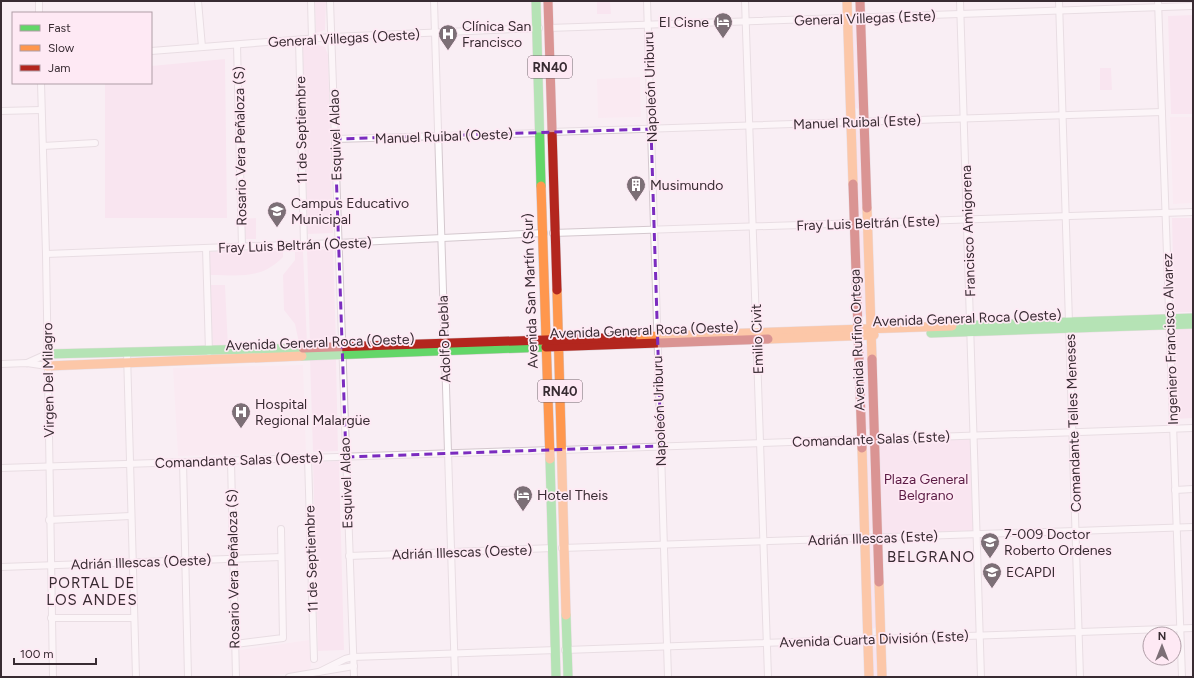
<svg xmlns="http://www.w3.org/2000/svg" width="1194" height="678" font-family="Figtree,sans-serif">
<style>
.built{fill:#fbe4f0}
.green{fill:#f9daeb}
.lines{fill:none;stroke-linecap:round;stroke-linejoin:round}
.street-casing{stroke:#d4c8ce;stroke-width:8}
.fast-casing{stroke:#d4c8ce;stroke-width:10}
.slow-casing{stroke:#d4c8ce;stroke-width:10}
.jam-casing{stroke:#d4c8ce;stroke-width:10}
.street{stroke:#fefcfd;stroke-width:6}
.fast{stroke:#63d668;stroke-width:9}
.slow{stroke:#ff974d;stroke-width:9}
.jam{stroke:#b3261e;stroke-width:9}
.marked{fill:none;stroke:#7b2cbf;stroke-width:3;stroke-dasharray:8 5;stroke-linejoin:round}
.labels{text-anchor:middle;stroke-width:3.5;stroke-linejoin:round;paint-order:stroke}
.shield{fill:#fee9f4;stroke:#73646c;stroke-width:1}
.shield-label{font-size:13px;font-weight:bold;fill:#382b32}
.street-label{font-size:14px;fill:#382b32;stroke:#fee9f4}
.poi-label{font-size:14px;fill:#382b32;stroke:#fee9f4;text-anchor:start}
.park-label{font-size:14px;fill:#5b1b44;stroke:#fee9f4}
.neighbourhood-label{font-size:15px;letter-spacing:1px;fill:#382b32;stroke:#fee9f4}
</style>
<rect width="100%" height="100%" fill="#f9eef4"/>
<g class="built">
<polygon points="640,77 641,117 598,118 597,79"/>
<polygon points="1170,117 1193,117 1193,203 1173,204"/>
<polygon points="303,365 306,453 178,456 173,368"/>
<polygon points="309,640 311,667 308,670 264,677 240,677 240,650"/>
</g>
<g class="green">
<polygon points="315,1 326,1 325,30 316,33"/>
<polygon points="597,1 610,1 611,14 597,14"/>
<polygon points="1193,15 1193,114 1171,114 1168,16"/>
<polygon points="854,22 856,23 859,108 857,109 854,106 852,25"/>
<polygon points="302,44 316,44 325,47 328,55 333,233 308,234"/>
<polygon points="225,59 227,218 105,218 105,83 151,83 151,66"/>
<polygon points="1100,68 1111,68 1112,90 1100,90"/>
<polygon points="857,129 860,132 863,213 860,216 858,215 855,130"/>
<polygon points="256,218 256,239 244,239 243,219"/>
<polygon points="1172,218 1193,218 1193,312 1174,312"/>
<polygon points="861,230 864,233 866,314 864,317 862,316 859,231"/>
<polygon points="333,249 336,343 310,344 307,250"/>
<path d="M283,250v7c-22,23 -44,18 -73,18v-23z"/>
<polygon points="303,251 307,343 299,343 295,324 284,310 283,275 295,260 295,252"/>
<polygon points="210,285 225,285 228,347 213,348"/>
<polygon points="1193,324 1193,418 1176,419 1174,325"/>
<polygon points="865,344 867,347 870,428 867,430 865,430 863,345"/>
<polygon points="336,358 338,451 313,452 310,359"/>
<polygon points="974,435 977,534 878,538 875,439"/>
<polygon points="868,444 870,447 873,528 870,531 868,530 866,445"/>
<polygon points="339,461 344,650 318,651 313,462"/>
<polygon points="871,542 874,545 876,626 874,629 872,628 869,543"/>
<polygon points="874,646 877,649 878,677 872,677 872,647"/>
</g>
<g class="lines">
<defs>
<g id="street">
<polyline points="39,1 39,13"/>
<polyline points="198,1 202,47"/>
<polyline points="311,1 312,39"/>
<polyline points="330,1 354,677"/>
<polyline points="434,1 455,677"/>
<polyline points="647,1 668,677"/>
<polyline points="745,1 768,677"/>
<polyline points="960,1 981,677"/>
<polyline points="1059,1 1080,677"/>
<polyline points="1158,1 1182,677"/>
<polyline points="548,28 1193,6"/>
<polyline points="299,40 304,245"/>
<polyline points="237,45 242,247"/>
<polyline points="151,51 332,37 539,28"/>
<polyline points="41,83 46,254 53,677"/>
<polyline points="1,111 41,110"/>
<polyline points="550,132 1162,112"/>
<polyline points="335,139 541,133"/>
<polyline points="43,146 95,143"/>
<polyline points="553,233 1193,212"/>
<polyline points="206,248 209,352"/>
<polyline points="46,254 338,243 544,233"/>
<polyline points="127,353 136,677"/>
<polyline points="27,363 47,354"/>
<polyline points="1,364 27,363 47,366"/>
<polyline points="560,450 1193,428"/>
<polyline points="308,458 314,659"/>
<polyline points="231,461 236,677"/>
<polyline points="183,462 188,677"/>
<polyline points="1,468 551,450"/>
<polyline points="1175,490 1193,489"/>
<polyline points="49,520 130,516"/>
<polyline points="562,548 1193,527"/>
<polyline points="349,556 553,548"/>
<polyline points="1,567 281,557"/>
<polyline points="51,618 134,618"/>
<polyline points="235,644 283,638 281,529"/>
<polyline points="565,650 1193,628"/>
<polyline points="319,672 345,659 353,657 556,650"/>
<polyline points="289,677 354,666"/>
</g>
<g id="fast">
<polyline points="536,1 541,186"/>
<polyline points="952,326 1193,318"/>
<polyline points="931,333 1193,324"/>
<polyline points="47,354 303,348"/>
<polyline points="302,356 546,347"/>
<polyline points="550,459 556,677"/>
<polyline points="566,615 568,677"/>
</g>
<g id="slow">
<polyline points="847,1 853,184"/>
<polyline points="541,186 550,459"/>
<polyline points="867,208 872,359"/>
<polyline points="557,290 566,615"/>
<polyline points="632,337 952,326"/>
<polyline points="768,339 874,335"/>
<polyline points="47,366 302,356"/>
<polyline points="862,448 869,677"/>
<polyline points="879,582 882,677"/>
</g>
<g id="jam">
<polyline points="548,1 557,290"/>
<polyline points="860,1 867,208"/>
<polyline points="853,184 862,448"/>
<polyline points="546,347 768,339"/>
<polyline points="303,348 632,337"/>
<polyline points="872,359 879,582"/>
</g>
</defs>
<use href="#street" class="street-casing"/>
<use href="#fast" class="fast-casing"/>
<use href="#slow" class="slow-casing"/>
<use href="#jam" class="jam-casing"/>
<use href="#street" class="street"/>
<use href="#fast" class="fast"/>
<use href="#slow" class="slow"/>
<use href="#jam" class="jam"/>
</g>
<path d="M0 0H1194V678H0ZM651,129l10,317 -315,11 -11,-318z" fill="#f9eef4" fill-opacity=".55" fill-rule="evenodd"/>
<path class="marked" d="M651,129l10,317 -315,11 -11,-318z"/>
<defs>
<symbol id="hotel-pin" viewBox="-11 -11 22 30"><path d="M0 17L-7.5 6A9.5 9.5 0 1 1 7.5 6Z" fill="#7c6f76" stroke="#fee9f4"/><path d="M-6-4.5h1.5V1H6V5H4.5V3h-9V5H-6ZM-4 0a1.8 1.8 0 1 1 3.6 0ZM.5 0V-2.5h3Q6-2.5 6 0Z" fill="#fff"/></symbol>
<symbol id="hospital-pin" viewBox="-11 -11 22 30"><path d="M0 17L-7.5 6A9.5 9.5 0 1 1 7.5 6Z" fill="#7c6f76" stroke="#fee9f4"/><path d="M-5-5h3v3.5h4V-5h3V5h-3V1.5h-4V5h-3Z" fill="#fff"/></symbol>
<symbol id="building-pin" viewBox="-11 -11 22 30"><path d="M0 17L-7.5 6A9.5 9.5 0 1 1 7.5 6Z" fill="#7c6f76" stroke="#fee9f4"/><path d="M-4-6H4V6H1V3H-1V6H-4ZM-2.5-4.3h1.7v1.8h-1.7ZM.8-4.3h1.7v1.8H.8ZM-2.5-1h1.7V.8h-1.7ZM.8-1h1.7V.8H.8Z" fill="#fff"/></symbol>
<symbol id="university-pin" viewBox="-11 -11 22 30"><path d="M0 17L-7.5 6A9.5 9.5 0 1 1 7.5 6Z" fill="#7c6f76" stroke="#fee9f4"/><path d="M0-5L7-2L0 1L-7-2ZM-4 1L0 2.5L4 1V4Q0 6-4 4Z" fill="#fff"/></symbol>
<symbol id="school-pin" viewBox="-11 -11 22 30"><path d="M0 17L-7.5 6A9.5 9.5 0 1 1 7.5 6Z" fill="#7c6f76" stroke="#fee9f4"/><path d="M0-5L7-2L0 1L-7-2ZM-4 1L0 2.5L4 1V4Q0 6-4 4Z" fill="#fff"/></symbol>
</defs>
<g fill-rule="evenodd">
<use href="#hotel-pin" x="712" y="11" width="22" height="30"/>
<use href="#hospital-pin" x="437" y="23" width="22" height="30"/>
<use href="#building-pin" x="625" y="174" width="22" height="30"/>
<use href="#university-pin" x="266" y="200" width="22" height="30"/>
<use href="#hospital-pin" x="230" y="401" width="22" height="30"/>
<use href="#hotel-pin" x="512" y="484" width="22" height="30"/>
<use href="#school-pin" x="979" y="531" width="22" height="30"/>
<use href="#school-pin" x="981" y="561" width="22" height="30"/>
</g>
<g class="labels">
<g class="shield">
<rect x="528" y="56" width="44" height="22" rx="3"/>
<rect x="538" y="380" width="44" height="22" rx="3"/>
</g>
<g class="shield-label">
<text x="550" y="72">RN40</text>
<text x="560" y="396">RN40</text>
</g>
<g class="street-label">
<text transform="translate(865 18) rotate(-2)" y="5">General Villegas (Este)</text>
<text transform="translate(344 38) rotate(-3)" y="5">General Villegas (Oeste)</text>
<text transform="translate(650 87) rotate(-92)" y="5">Napoleón Uriburu</text>
<text transform="translate(857 122) rotate(-2)" y="5">Manuel Ruibal (Este)</text>
<text transform="translate(301 130) rotate(-91)" y="5">11 de Septiembre</text>
<text transform="translate(335 135) rotate(-92)" y="5">Esquivel Aldao</text>
<text transform="translate(444 136) rotate(-2)" y="5">Manuel Ruibal (Oeste)</text>
<text transform="translate(240 146) rotate(-91)" y="5">Rosario Vera Peñaloza (S)</text>
<text transform="translate(868 223) rotate(-2)" y="5">Fray Luis Beltrán (Este)</text>
<text transform="translate(968 231) rotate(-92)" y="5">Francisco Amigorena</text>
<text transform="translate(295 245) rotate(-2)" y="5">Fray Luis Beltrán (Oeste)</text>
<text transform="translate(530 291) rotate(-92)" y="5">Avenida San Martín (Sur)</text>
<text transform="translate(967 318) rotate(-2)" y="5">Avenida General Roca (Oeste)</text>
<text transform="translate(644 330) rotate(-2)" y="5">Avenida General Roca (Oeste)</text>
<text transform="translate(444 339) rotate(-92)" y="5">Adolfo Puebla</text>
<text transform="translate(757 339) rotate(-92)" y="5">Emilio Civit</text>
<text transform="translate(1170 339) rotate(-92)" y="5">Ingeniero Francisco Alvarez</text>
<text transform="translate(857 340) rotate(-92)" y="5">Avenida Rufino Ortega</text>
<text transform="translate(320 342) rotate(-2)" y="5">Avenida General Roca (Oeste)</text>
<text transform="translate(48 380) rotate(-91)" y="5">Virgen Del Milagro</text>
<text transform="translate(659 411) rotate(-92)" y="5">Napoleón Uriburu</text>
<text transform="translate(1073 423) rotate(-92)" y="5">Comandante Telles Meneses</text>
<text transform="translate(871 439) rotate(-2)" y="5">Comandante Salas (Este)</text>
<text transform="translate(239 460) rotate(-2)" y="5">Comandante Salas (Oeste)</text>
<text transform="translate(346 483) rotate(-92)" y="5">Esquivel Aldao</text>
<text transform="translate(873 538) rotate(-2)" y="5">Adrián Illescas (Este)</text>
<text transform="translate(462 552) rotate(-2)" y="5">Adrián Illescas (Oeste)</text>
<text transform="translate(311 559) rotate(-92)" y="5">11 de Septiembre</text>
<text transform="translate(141 562) rotate(-2)" y="5">Adrián Illescas (Oeste)</text>
<text transform="translate(233 569) rotate(-91)" y="5">Rosario Vera Peñaloza (S)</text>
<text transform="translate(874 639) rotate(-2)" y="5">Avenida Cuarta División (Este)</text>
</g>
<g class="poi-label">
<text x="709" y="27" text-anchor="end">El Cisne</text>
<text x="462" y="31">Clínica San<tspan x="462" dy="16">Francisco</tspan></text>
<text x="650" y="190">Musimundo</text>
<text x="291" y="208">Campus Educativo<tspan x="291" dy="16">Municipal</tspan></text>
<text x="255" y="409">Hospital<tspan x="255" dy="16">Regional Malargüe</tspan></text>
<text x="537" y="500">Hotel Theis</text>
<text x="1004" y="539">7-009 Doctor<tspan x="1004" dy="16">Roberto Ordenes</tspan></text>
<text x="1006" y="577">ECAPDI</text>
</g>
<g class="park-label">
<text x="926" y="484">Plaza General<tspan x="926" dy="16">Belgrano</tspan></text>
</g>
<g class="neighbourhood-label">
<text x="931" y="562">BELGRANO</text>
<text x="92" y="588">PORTAL DE<tspan x="92" dy="17">LOS ANDES</tspan></text>
</g>
</g>
<rect width="1194" height="678" fill="none" stroke="#382b32" stroke-width="4"/>
<rect x="12" y="12" width="140" height="72" fill="#fee9f4" stroke="#af9da6"/>
<rect x="20" y="25" width="20" height="6" fill="#63d668" stroke="#af9da6"/>
<text x="48" y="32" font-size="12" fill="#382b32">Fast</text>
<rect x="20" y="45" width="20" height="6" fill="#ff974d" stroke="#af9da6"/>
<text x="48" y="52" font-size="12" fill="#382b32">Slow</text>
<rect x="20" y="65" width="20" height="6" fill="#b3261e" stroke="#af9da6"/>
<text x="48" y="72" font-size="12" fill="#382b32">Jam</text>
<g transform="translate(1162 646)"><circle r="19" fill="#fee9f4" stroke="#af9da6"/>
<path d="M0-3L7 15L0 10L-7 15Z" fill="#7c6f76"/>
<text y="-6" font-size="11" font-weight="bold" text-anchor="middle" fill="#382b32">N</text>
</g>
<path d="M14 658v6h82v-6" fill="none" stroke="#382b32" stroke-width="2"/>
<text x="20" y="658" font-size="12" fill="#382b32" stroke="#fee9f4" stroke-width="3" paint-order="stroke">100 m</text>
</svg>
